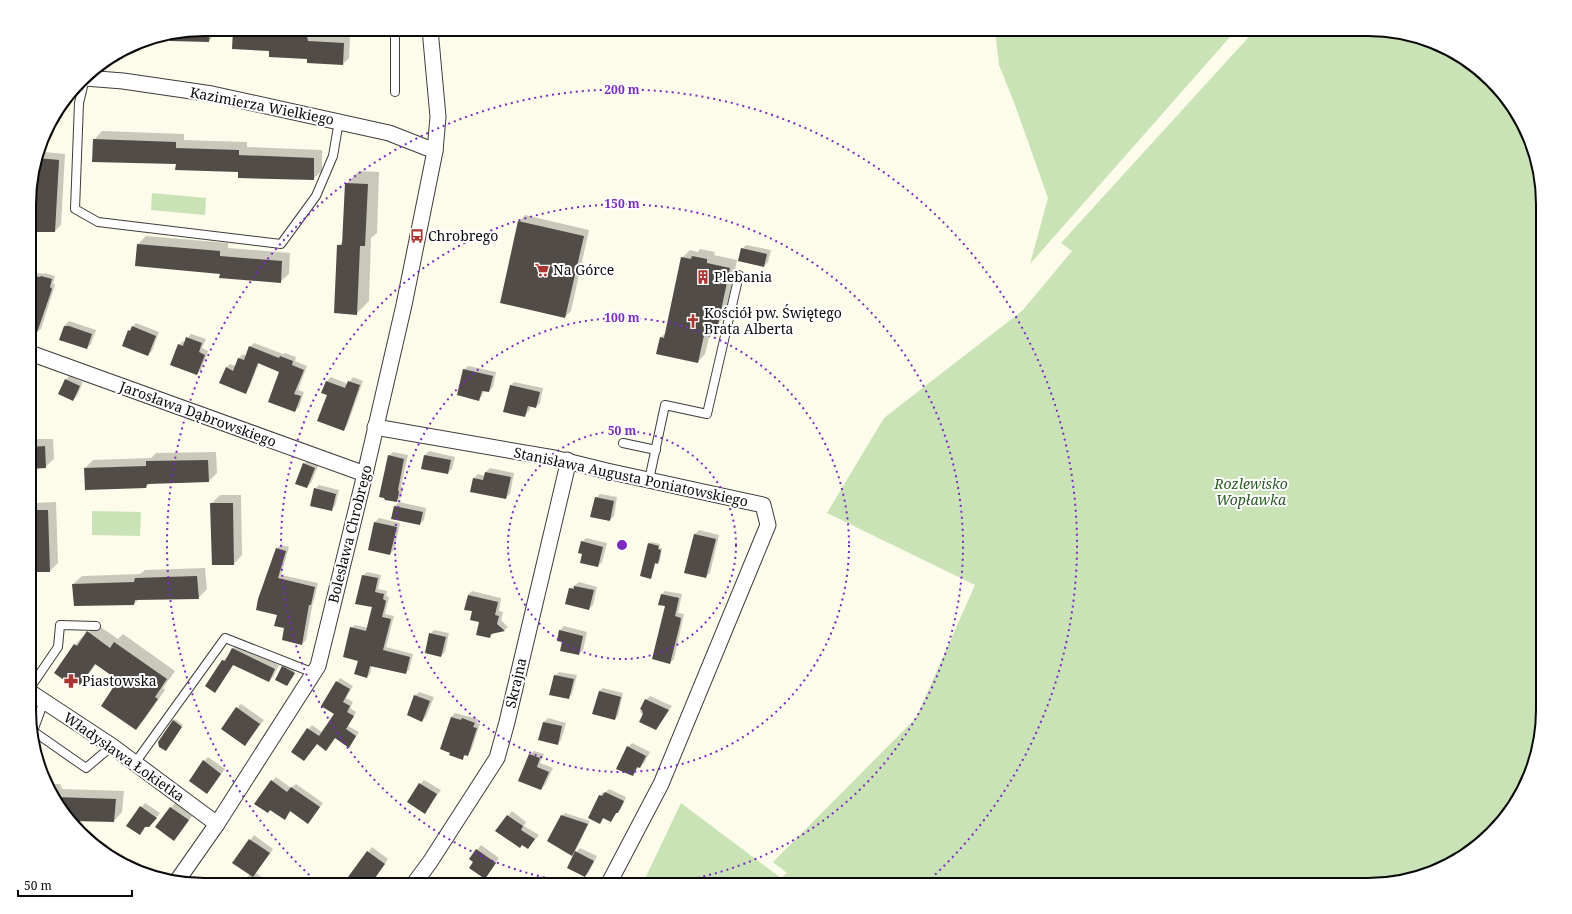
<svg xmlns="http://www.w3.org/2000/svg" width="1572" height="914" font-family="'Noto Serif',serif">
<style>
.green{fill:#c9e3b7}
.shadow{fill:#0003}
.building{fill:#514c47}
.lines{fill:none;stroke-linecap:round;stroke-linejoin:round}
.service-casing{stroke:#3d3d3d;stroke-width:10}
.minor-casing{stroke:#3d3d3d;stroke-width:17}
.service{stroke:#fff;stroke-width:8}
.minor{stroke:#fff;stroke-width:15}
.ring{fill:none;stroke:#7b2cbf;stroke-width:2;stroke-dasharray:2 4}
.labels{text-anchor:middle;stroke-width:4;stroke-linejoin:round;paint-order:stroke}
.street-label{font-size:14px;fill:#0a0a0a;stroke:#fff}
.poi-label{font-size:14px;fill:#0a0a0a;stroke:#fff;text-anchor:start}
.park-label{font-size:14px;font-style:italic;fill:#285a22;stroke:#fff}
.rim{fill:none;stroke:#0a0a0a;stroke-width:2}
.centre{fill:#7b2cbf;stroke:#fff;stroke-width:2}
.ring-label{font-size:12px;text-anchor:middle;font-weight:bold;fill:#7b2cbf;stroke:#fff;stroke-width:4;stroke-linejoin:round;paint-order:stroke}
</style>
<rect width="100%" height="100%" fill="#fdfbe9"/>
<g class="green">
<polygon points="995,29 1237,29 1030,264 1048,198 1015,105 999,65"/>
<polygon points="1256,29 1368,29 1413,35 1455,53 1491,80 1519,117 1543,193 1543,721 1519,797 1491,834 1455,861 1379,885 642,885 681,803 781,878 787,873 773,862 916,718 975,585 827,513 884,418 1023,310 1072,251 1061,243"/>
<polygon points="152,193 206,198 205,215 151,210"/>
<polygon points="92,511 141,512 140,536 92,535"/>
</g>
<g class="shadow">
<polygon points="204,29 215,29 214,35 209,41 155,39"/>
<polygon points="234,29 313,30 314,35 350,37 349,58 343,64 270,50"/>
<polygon points="102,131 184,134 184,140 247,142 247,147 322,150 322,171 313,179 177,163 94,140"/>
<polygon points="44,152 65,154 61,225 55,231 38,159"/>
<polygon points="359,171 379,172 377,233 371,238 369,301 356,314 338,246 344,240 346,184"/>
<polygon points="525,215 589,230 571,311 565,317 519,222"/>
<polygon points="146,236 228,243 228,248 290,253 289,274 280,282 138,244"/>
<polygon points="746,245 771,250 768,262 764,266 742,249"/>
<polygon points="700,249 715,252 714,255 737,260 725,316 718,324 715,323 712,326 705,354 698,362 661,337 667,332 682,258 690,250 698,252"/>
<polygon points="38,273 44,274 45,273 55,276 53,283 55,285 41,329 37,332 30,330 30,277 34,278"/>
<polygon points="69,321 96,330 91,344 87,348 61,340 65,325"/>
<polygon points="136,323 159,332 152,351 148,355 129,331"/>
<polygon points="191,334 206,339 202,348 208,351 201,370 197,374 179,345 183,341 185,342"/>
<polygon points="254,343 283,354 285,353 296,357 295,361 307,366 298,390 304,392 299,407 295,411 280,371 259,363 249,388 245,392 226,368 230,364 236,366 239,358 243,354 246,356 250,347"/>
<polygon points="468,366 496,372 493,387 489,391 484,390 482,396 478,400 464,370"/>
<polygon points="69,376 83,382 77,396 73,400 66,380"/>
<polygon points="331,377 348,384 353,377 363,381 347,426 343,430 328,394 323,392 327,381"/>
<polygon points="514,382 543,388 540,403 536,407 531,406 529,411 525,415 510,386"/>
<polygon points="30,439 53,439 54,459 45,467 30,468"/>
<polygon points="429,451 455,457 452,469 448,473 425,455"/>
<polygon points="216,452 217,473 209,481 151,483 146,487 85,468 93,460 151,458 156,453"/>
<polygon points="393,452 408,455 401,486 403,488 401,497 397,501 389,456"/>
<polygon points="308,460 319,464 311,483 307,487 304,464"/>
<polygon points="490,468 514,473 510,494 506,498 474,478 478,474 485,476 486,472"/>
<polygon points="319,485 339,490 335,506 331,510 315,489"/>
<polygon points="600,494 617,497 614,516 610,520 596,498"/>
<polygon points="220,495 241,495 242,555 234,564 213,564 211,504"/>
<polygon points="56,502 58,563 49,572 30,572 30,507 35,503"/>
<polygon points="399,502 426,508 424,520 420,524 392,519 395,506"/>
<polygon points="379,518 400,523 394,550 390,554 375,522"/>
<polygon points="699,530 719,535 710,573 706,577 686,572 695,534"/>
<polygon points="586,538 607,543 602,562 598,566 582,542"/>
<polygon points="651,542 660,544 659,548 662,548 660,561 656,562 651,578 649,544"/>
<polygon points="281,545 289,547 281,575 318,583 314,600 313,602 306,640 302,644 285,628 278,614 277,548"/>
<polygon points="205,568 207,589 198,598 139,599 134,604 73,584 82,576 140,574 145,570"/>
<polygon points="367,572 381,575 378,589 387,591 386,596 389,597 385,614 394,616 386,647 413,654 409,670 405,673 372,665 370,674 367,677 359,660 351,628 355,625 368,628 373,606 363,576"/>
<polygon points="579,582 597,587 593,605 589,609 570,589"/>
<polygon points="472,591 501,598 499,611 503,612 501,620 508,627 504,630 494,632 490,637 474,611 468,595"/>
<polygon points="665,591 682,594 678,613 684,614 674,659 670,663 666,606 662,594"/>
<polygon points="96,624 118,639 123,634 175,671 163,688 165,690 144,720 136,729 119,680 96,664 88,675 80,684 75,645 83,636 84,637"/>
<polygon points="564,626 587,632 583,650 579,654 563,642 560,630"/>
<polygon points="434,630 449,633 445,652 441,656 430,634"/>
<polygon points="236,645 279,665 273,677 269,681 234,664 215,692 223,661 227,657 228,657 232,649"/>
<polygon points="285,665 295,671 288,683 283,667"/>
<polygon points="559,672 577,675 572,694 568,698 555,676"/>
<polygon points="340,678 353,686 346,698 353,702 350,708 356,712 348,726 359,732 352,743 336,737 326,750 317,743 304,760 292,751 312,725 323,733 335,713 322,706"/>
<polygon points="603,688 623,693 618,716 615,719 599,691"/>
<polygon points="419,692 434,697 426,717 422,721 415,696"/>
<polygon points="650,696 672,706 656,729 643,717 640,711 646,700"/>
<polygon points="241,704 264,720 245,745 237,708"/>
<polygon points="455,713 478,719 477,723 480,724 471,751 462,758 451,717"/>
<polygon points="548,718 566,723 561,740 557,744 539,740 544,722"/>
<polygon points="175,719 183,725 167,748 173,721"/>
<polygon points="632,743 650,752 644,763 639,766 633,775 628,747"/>
<polygon points="534,751 544,754 540,763 553,768 545,785 541,789 530,755"/>
<polygon points="208,757 225,769 211,788 204,761"/>
<polygon points="276,777 291,788 296,784 323,803 312,818 291,810 284,818 271,810 268,812 272,781"/>
<polygon points="424,780 441,790 425,812 420,784"/>
<polygon points="50,784 60,784 62,789 124,791 122,812 114,821 58,807"/>
<polygon points="609,789 626,797 621,809 617,812 611,821 604,817 600,823 600,796 603,792 605,793"/>
<polygon points="145,803 160,813 153,822 146,826 139,834 128,825"/>
<polygon points="175,803 192,816 178,836 157,826"/>
<polygon points="512,811 526,822 524,826 539,835 528,848 497,831"/>
<polygon points="565,813 590,821 575,852 572,855 562,816"/>
<polygon points="254,835 273,849 256,873 273,885 241,885 250,874 234,863"/>
<polygon points="481,845 499,858 485,878 474,862 470,859"/>
<polygon points="372,847 388,859 370,885 350,877"/>
<polygon points="580,848 597,856 589,872 585,876 576,852"/>
<polygon points="140,866 154,876 153,877 137,870"/>
<polygon points="532,877 541,884 540,885 526,885"/>
<polygon points="223,880 229,885 218,885"/>
</g>
<g class="building">
<polygon points="204,29 210,29 209,42 170,41 170,36"/>
<polygon points="233,29 270,29 271,34 307,36 308,41 344,43 343,65 307,63 307,59 269,57 269,51 232,49"/>
<polygon points="93,139 176,142 176,148 239,150 239,155 314,158 314,180 238,178 238,172 175,170 176,164 92,162"/>
<polygon points="38,158 59,160 55,232 33,232"/>
<polygon points="345,183 368,184 365,246 360,246 357,315 334,313 337,245 342,245"/>
<polygon points="518,221 584,236 565,318 500,303"/>
<polygon points="137,244 220,251 220,256 282,261 281,283 219,278 220,274 135,266"/>
<polygon points="741,248 767,254 764,267 738,261"/>
<polygon points="692,256 707,259 707,263 730,268 718,325 714,324 713,327 706,326 698,363 656,354 660,337 664,338 681,257 691,259"/>
<polygon points="33,276 40,277 41,276 52,279 50,287 52,289 33,344 30,344 30,286"/>
<polygon points="64,326 69,326 92,334 87,349 59,340"/>
<polygon points="132,326 156,336 148,356 122,346 128,330 130,331"/>
<polygon points="186,337 202,343 199,352 205,355 197,375 170,365 178,344 183,346"/>
<polygon points="249,346 279,358 280,356 293,361 292,365 304,370 294,394 301,396 295,412 268,402 279,372 258,363 246,394 219,383 226,367 233,371 238,358 244,360"/>
<polygon points="463,369 493,376 489,392 482,391 479,401 457,395"/>
<polygon points="65,379 80,386 73,401 58,394"/>
<polygon points="326,381 345,388 348,381 360,385 344,431 317,421 327,395 321,393"/>
<polygon points="510,385 540,392 536,408 528,406 525,417 503,412"/>
<polygon points="45,446 46,468 30,469 30,447"/>
<polygon points="388,455 404,459 398,490 399,492 397,502 385,500 384,498 379,497"/>
<polygon points="424,455 451,460 448,474 421,469"/>
<polygon points="208,460 209,482 147,484 146,488 85,490 84,468 146,466 146,461"/>
<polygon points="303,463 315,468 307,488 295,484"/>
<polygon points="485,472 511,477 506,499 470,492 473,478 483,480"/>
<polygon points="314,488 336,494 332,511 310,506"/>
<polygon points="595,497 614,501 610,521 590,517"/>
<polygon points="210,503 233,503 234,565 212,565"/>
<polygon points="394,506 423,512 420,525 391,519"/>
<polygon points="30,510 48,510 50,572 30,572"/>
<polygon points="374,522 397,527 390,555 368,550"/>
<polygon points="694,534 716,539 706,578 684,573"/>
<polygon points="581,541 603,547 598,567 580,563 582,554 578,553"/>
<polygon points="648,543 659,546 658,549 661,550 658,564 655,563 651,579 640,576"/>
<polygon points="276,548 286,551 278,578 315,587 311,605 309,605 302,645 282,640 284,628 274,626 277,615 256,610 258,599"/>
<polygon points="362,575 378,578 375,592 384,594 383,599 386,601 382,617 391,619 383,650 410,657 406,674 370,666 367,678 354,674 358,661 343,657 350,627 366,631 372,607 355,604"/>
<polygon points="197,576 199,599 135,600 134,605 74,606 72,584 134,582 135,578"/>
<polygon points="574,586 594,590 589,610 565,604 569,588 574,589"/>
<polygon points="661,594 679,598 675,616 681,618 680,624 670,664 652,659 665,606 658,605"/>
<polygon points="468,595 498,602 495,615 499,616 497,624 505,631 491,634 490,638 476,635 479,622 470,620 472,611 464,610"/>
<polygon points="559,630 583,636 579,655 560,651 562,642 557,641"/>
<polygon points="87,631 110,648 114,642 167,679 155,697 158,699 136,730 101,706 118,680 95,664 80,685 74,681 71,685 54,673 74,644 77,646"/>
<polygon points="429,633 446,637 441,657 425,653"/>
<polygon points="232,648 275,669 269,682 233,665 215,693 205,686 222,660 225,661"/>
<polygon points="282,666 295,673 287,686 275,680"/>
<polygon points="554,675 574,679 569,699 549,695"/>
<polygon points="336,681 350,689 343,702 350,706 347,712 354,716 346,729 356,736 349,748 335,738 326,751 317,744 304,761 291,752 307,728 319,736 334,714 321,706"/>
<polygon points="599,691 621,697 615,720 592,714"/>
<polygon points="414,695 430,701 422,722 407,715"/>
<polygon points="645,699 669,710 656,730 639,722 643,714 642,710 640,709"/>
<polygon points="236,707 260,724 245,746 221,729"/>
<polygon points="451,717 461,720 462,718 475,723 473,727 477,728 468,756 464,755 463,760 449,755 450,753 440,749"/>
<polygon points="173,720 182,727 166,751 159,747 158,742"/>
<polygon points="543,722 562,726 558,745 538,740"/>
<polygon points="627,746 646,756 640,768 637,767 633,776 616,769"/>
<polygon points="529,754 540,758 537,767 549,772 541,790 518,781"/>
<polygon points="203,760 221,774 207,794 189,781"/>
<polygon points="271,780 287,792 291,787 320,807 308,824 290,811 285,820 270,810 268,813 254,804"/>
<polygon points="419,783 437,794 425,814 407,802"/>
<polygon points="605,792 624,801 618,813 616,813 611,822 603,818 600,824 588,818 599,795 602,796"/>
<polygon points="55,797 116,799 114,822 73,821 58,807"/>
<polygon points="140,806 157,818 149,827 145,827 140,835 126,826"/>
<polygon points="170,807 189,820 174,841 155,827"/>
<polygon points="507,815 523,826 521,830 535,839 528,849 522,845 520,848 495,831"/>
<polygon points="561,815 588,824 572,856 547,841"/>
<polygon points="249,839 270,853 253,877 232,863"/>
<polygon points="476,849 496,863 485,879 469,868 473,862 469,859"/>
<polygon points="367,851 385,864 370,885 358,885 348,877"/>
<polygon points="575,851 594,861 585,877 567,868"/>
</g>
<g class="lines">
<defs>
<g id="service">
<polyline points="351,29 430,32"/>
<polyline points="85,78 79,103 75,209 98,222 281,244 316,196 333,156 339,121"/>
<polyline points="395,92 395,29"/>
<polyline points="623,443 656,450"/>
<polyline points="649,480 665,405 707,414 739,275"/>
<polyline points="30,688 58,647 60,625 96,626"/>
<polyline points="44,701 33,731 86,768 112,746"/>
<polyline points="135,763 225,638 314,673"/>
</g>
<g id="minor">
<polyline points="85,78 123,81 212,94 389,133 435,151"/>
<polyline points="30,353 365,474"/>
<polyline points="375,427 554,458 607,471 763,505 768,525 661,784 608,885"/>
<polyline points="30,692 112,746 217,824"/>
<polyline points="177,881 217,824 318,666 365,474 404,305 435,151 438,117 430,29"/>
<polyline points="413,885 430,862 497,758 507,722 567,468 567,460"/>
</g>
</defs>
<use href="#service" class="service-casing"/>
<use href="#minor" class="minor-casing"/>
<use href="#service" class="service"/>
<use href="#minor" class="minor"/>
</g>
<g class="ring">
<circle cx="622" cy="545" r="114"/>
<circle cx="622" cy="545" r="227"/>
<path d="M592 885A341 341 0 1 1 652 885"/>
<path d="M318 883A455 455 0 1 1 926 883"/>
</g>
<defs>
<symbol id="bus-bare" viewBox="-9 -9 18 18"><path d="M-5-6H5V4H4V6H2V4H-2V6H-4V4H-5ZM-3.5-4V0h7V-4ZM-3.5 1.2v1.5H-2V1.2ZM2 1.2v1.5H3.5V1.2Z" fill="#ab3631" stroke="#fff" stroke-width="2.5" paint-order="stroke"/></symbol>
<symbol id="supermarket-bare" viewBox="-9 -9 18 18"><path d="M-6-5.5h2.5l.6 2H6L4.5 2H-2.5L-4.4-4H-6ZM-1.5 3.2a1.3 1.3 0 1 0 .1 0ZM3 3.2a1.3 1.3 0 1 0 .1 0Z" fill="#ab3631" stroke="#fff" stroke-width="2.5" paint-order="stroke"/></symbol>
<symbol id="building-bare" viewBox="-9 -9 18 18"><path d="M-4-6H4V6H1V3H-1V6H-4ZM-2.5-4.3h1.7v1.8h-1.7ZM.8-4.3h1.7v1.8H.8ZM-2.5-1h1.7V.8h-1.7ZM.8-1h1.7V.8H.8Z" fill="#ab3631" stroke="#fff" stroke-width="2.5" paint-order="stroke"/></symbol>
<symbol id="church-bare" viewBox="-9 -9 18 18"><path d="M-1.2-6h2.4v3.5h3.3v2.4h-3.3V6h-2.4V-.1h-3.3v-2.4h3.3Z" fill="#ab3631" stroke="#fff" stroke-width="2.5" paint-order="stroke"/></symbol>
<symbol id="pharmacy-bare" viewBox="-9 -9 18 18"><path d="M-2-6h4v4h4v4h-4v4h-4v-4h-4v-4h4Z" fill="#ab3631" stroke="#fff" stroke-width="2.5" paint-order="stroke"/></symbol>
</defs>
<g fill-rule="evenodd">
<use href="#bus-bare" x="407" y="226" width="20" height="20"/>
<use href="#supermarket-bare" x="532" y="260" width="20" height="20"/>
<use href="#building-bare" x="693" y="267" width="20" height="20"/>
<use href="#church-bare" x="683" y="311" width="20" height="20"/>
<use href="#pharmacy-bare" x="61" y="671" width="20" height="20"/>
</g>
<g class="labels">
<g class="street-label">
<text transform="translate(262 106) rotate(11)" y="5">Kazimierza Wielkiego</text>
<text transform="translate(198 414) rotate(20)" y="5">Jarosława Dąbrowskiego</text>
<text transform="translate(631 477) rotate(12)" y="5">Stanisława Augusta Poniatowskiego</text>
<text transform="translate(350 534) rotate(-76)" y="5">Bolesława Chrobrego</text>
<text transform="translate(516 683) rotate(-77)" y="5">Skrajna</text>
<text transform="translate(124 757) rotate(35)" y="5">Władysława Łokietka</text>
</g>
<g class="poi-label">
<text x="428" y="241">Chrobrego</text>
<text x="553" y="275">Na Górce</text>
<text x="714" y="282">Plebania</text>
<text x="704" y="318">Kościół pw. Świętego<tspan x="704" dy="16">Brata Alberta</tspan></text>
<text x="82" y="686">Piastowska</text>
</g>
<g class="park-label">
<text x="1251" y="489">Rozlewisko<tspan x="1251" dy="16">Wopławka</tspan></text>
</g>
</g>
<path d="M0 0H1572V914H0ZM204 36H1368A168 168 0 0 1 1536 204V710A168 168 0 0 1 1368 878H204A168 168 0 0 1 36 710V204A168 168 0 0 1 204 36Z" fill="#fff" fill-rule="evenodd"/>
<path class="rim" d="M204 36H1368A168 168 0 0 1 1536 204V710A168 168 0 0 1 1368 878H204A168 168 0 0 1 36 710V204A168 168 0 0 1 204 36Z"/>
<circle cx="622" cy="545" r="6" class="centre"/>
<g class="ring-label">
<text x="622" y="94">200 m</text>
<text x="622" y="208">150 m</text>
<text x="622" y="322">100 m</text>
<text x="622" y="435">50 m</text>
</g>
<path d="M18 890v6h114v-6" fill="none" stroke="#0a0a0a" stroke-width="2"/>
<text x="24" y="890" font-size="12" fill="#0a0a0a" stroke="#ffffff" stroke-width="3" paint-order="stroke">50 m</text>
</svg>
